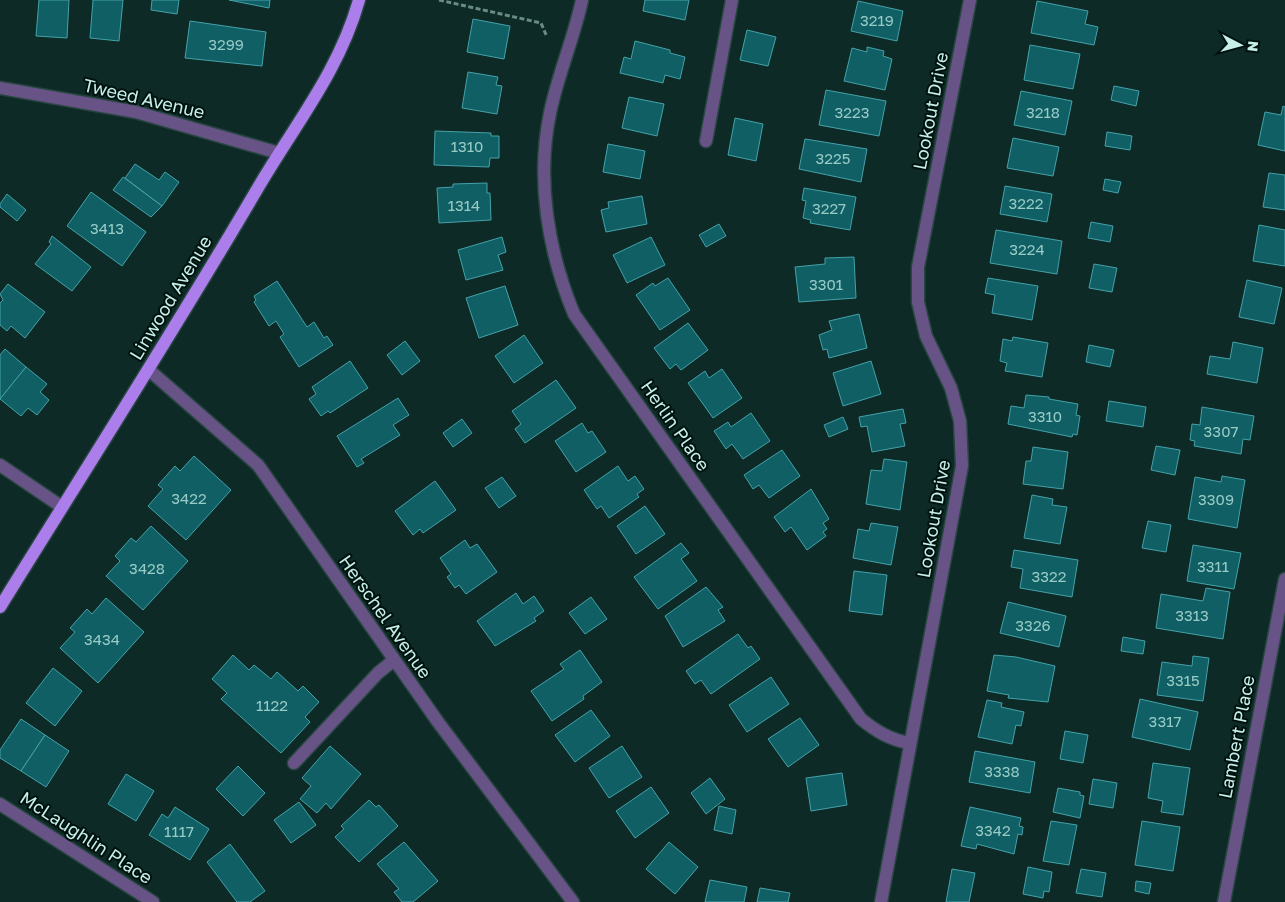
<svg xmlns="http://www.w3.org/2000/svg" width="1285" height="902" font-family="'Golos Text',sans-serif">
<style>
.building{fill:#105f64;stroke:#44a2a9}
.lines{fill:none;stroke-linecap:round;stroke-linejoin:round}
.minor-casing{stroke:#284641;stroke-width:15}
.major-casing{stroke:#284641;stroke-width:15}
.path{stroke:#698b85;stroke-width:3;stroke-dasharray:5 2.5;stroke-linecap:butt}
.minor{stroke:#685387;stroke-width:12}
.major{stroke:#ab7eeb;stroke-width:12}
.labels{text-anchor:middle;stroke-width:4;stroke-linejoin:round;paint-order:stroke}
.number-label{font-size:15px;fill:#98cbc6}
.street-label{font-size:18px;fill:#c6efe7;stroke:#00120f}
</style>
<rect width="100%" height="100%" fill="#0e2a26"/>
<g class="building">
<polygon points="39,0 69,0 67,38 36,36"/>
<polygon points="93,0 123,0 119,41 90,38"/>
<polygon points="152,0 179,0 177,14 151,10"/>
<polygon points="229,0 270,0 269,8"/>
<polygon points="645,0 689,0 685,20 643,11"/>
<polygon points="858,1 903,11 897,41 851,31"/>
<polygon points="1037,1 1088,11 1085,24 1098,27 1094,45 1031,33"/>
<polygon points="473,19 510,26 504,59 467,52"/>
<polygon points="190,21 266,32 262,66 185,58"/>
<polygon points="747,30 776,37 768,66 740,60"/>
<polygon points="635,41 670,50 670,53 685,57 680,79 665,75 663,83 620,73 624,57 631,59"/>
<polygon points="1030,45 1080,54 1073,89 1024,80"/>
<polygon points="867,47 884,51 883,56 892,59 885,90 844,81 852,48 867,52"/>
<polygon points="468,72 498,77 496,85 502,86 497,114 462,108"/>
<polygon points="1114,86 1139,91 1136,106 1111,100"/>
<polygon points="826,90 886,101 879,136 819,125"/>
<polygon points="1021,91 1072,101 1065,135 1014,125"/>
<polygon points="629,97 664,104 657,136 622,128"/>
<polygon points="1283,106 1285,107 1285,151 1258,145 1265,112 1281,115"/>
<polygon points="735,118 763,124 756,161 728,155"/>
<polygon points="435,131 491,133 491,136 499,136 499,158 490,158 489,167 434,165"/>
<polygon points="1107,132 1132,136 1130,150 1105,146"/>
<polygon points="1013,138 1059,147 1053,176 1007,168"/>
<polygon points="805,139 867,149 861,182 799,169"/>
<polygon points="608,144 645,151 640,179 603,172"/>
<polygon points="135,164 159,180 165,172 179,182 162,206 125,178"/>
<polygon points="1269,173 1285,175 1285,210 1263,207"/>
<polygon points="123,177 162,206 151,217 113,190"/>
<polygon points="1105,179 1121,182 1118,193 1103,190"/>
<polygon points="487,183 487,193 490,193 491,220 439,223 437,188 453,187 453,184"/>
<polygon points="1005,186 1052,194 1047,222 1000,214"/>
<polygon points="804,188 856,197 850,230 810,223 811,220 803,218 806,201 802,200"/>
<polygon points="91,192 146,232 122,266 67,226"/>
<polygon points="7,194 26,210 17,221 0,207 0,204"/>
<polygon points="642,196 647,224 606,232 601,210 609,208 608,202"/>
<polygon points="1091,222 1113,226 1110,242 1088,238"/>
<polygon points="719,224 726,236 706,247 699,235"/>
<polygon points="1259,225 1285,230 1285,266 1253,261"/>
<polygon points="996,230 1062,241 1057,274 990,263"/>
<polygon points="52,236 91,267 72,291 35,264 51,244 49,242"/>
<polygon points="502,237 506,252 498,255 503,270 466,280 458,250"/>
<polygon points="651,237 665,265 627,283 613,255"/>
<polygon points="854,257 856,298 799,302 795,267 825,264 825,258"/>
<polygon points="1094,264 1117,268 1112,292 1089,288"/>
<polygon points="668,278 690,310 660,330 636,295 653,283 655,286"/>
<polygon points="988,278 1038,286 1032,320 992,313 995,295 985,293"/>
<polygon points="1247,280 1282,288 1274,324 1239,317"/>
<polygon points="277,281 307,327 314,322 324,338 327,336 333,345 299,367 280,337 284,334 276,321 269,326 254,302 256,300 254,296"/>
<polygon points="8,284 45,312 25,338 11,326 7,331 0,325 0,303 3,300 0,294"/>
<polygon points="505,286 518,325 479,338 466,298"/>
<polygon points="859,314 867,348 829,358 827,349 823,350 819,335 832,330 829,321"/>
<polygon points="688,323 708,350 681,370 676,364 670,369 654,348"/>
<polygon points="524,335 543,363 514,383 495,356"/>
<polygon points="1013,337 1048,343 1042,377 1005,371 1007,363 1000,361 1003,339 1012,341"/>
<polygon points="405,341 420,361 402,375 387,355"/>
<polygon points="1233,342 1263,348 1257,383 1207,374 1210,356 1230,359"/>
<polygon points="1089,345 1114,350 1110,367 1086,362"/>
<polygon points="5,349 26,367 0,399 0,355"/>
<polygon points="350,361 368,388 330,413 328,411 321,416 309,399 316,394 312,387"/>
<polygon points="871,361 881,394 843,406 833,373"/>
<polygon points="26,367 47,384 40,392 49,400 37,415 28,408 21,416 0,399"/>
<polygon points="722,369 742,398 713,418 688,383 705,371 709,378"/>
<polygon points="556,380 576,408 525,443 515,429 521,424 512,411"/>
<polygon points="1026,395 1049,397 1049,399 1078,404 1076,415 1080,416 1077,435 1073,434 1072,437 1008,424 1011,406 1024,408"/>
<polygon points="398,398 409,415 393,425 400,435 361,459 364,463 357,467 337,436"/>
<polygon points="1109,401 1146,407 1143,427 1106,421"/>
<polygon points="1202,407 1254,416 1250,440 1243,439 1241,454 1194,446 1195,441 1190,440 1192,424 1200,425"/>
<polygon points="903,409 906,423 900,424 905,446 872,452 867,426 861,427 859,417"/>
<polygon points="751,413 770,441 743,459 732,444 726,449 714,431 728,422 731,427"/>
<polygon points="843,417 848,429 829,437 824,425"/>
<polygon points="462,419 472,433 453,447 443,433"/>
<polygon points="582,423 588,433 592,431 606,452 576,472 555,441"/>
<polygon points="1156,446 1180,450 1175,475 1151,470"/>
<polygon points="1033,447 1068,452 1063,489 1023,484 1026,461 1031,461"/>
<polygon points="782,450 800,476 769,498 759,485 753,489 744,475"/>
<polygon points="194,456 231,490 186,540 148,506 163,489 158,485 175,466 180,471"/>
<polygon points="884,459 907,462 900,510 866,504 871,470 882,471"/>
<polygon points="618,466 628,481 635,476 644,489 637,494 639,497 609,518 601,506 597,509 584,490"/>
<polygon points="1222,476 1245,480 1237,528 1188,519 1195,477 1221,482"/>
<polygon points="502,477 516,496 499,508 485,488"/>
<polygon points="435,481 456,510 423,533 420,529 413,535 395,511"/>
<polygon points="811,489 829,519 823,523 827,529 823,532 826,536 807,550 791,527 785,532 774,517"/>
<polygon points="1032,495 1053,499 1052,505 1067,507 1060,544 1024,538"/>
<polygon points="645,506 665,534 636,554 617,526"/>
<polygon points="1148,521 1171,525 1166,552 1142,548"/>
<polygon points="871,523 898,527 891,565 853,558 858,529 869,531"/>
<polygon points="151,526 188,561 143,610 106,576 120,561 115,556 131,538 136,542"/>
<polygon points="465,540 470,548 477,544 497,572 466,594 459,585 455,588 447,577 451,574 440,558"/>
<polygon points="681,543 689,553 681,559 697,581 658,609 634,577"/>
<polygon points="1193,545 1241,553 1234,589 1187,581"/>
<polygon points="1014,550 1078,560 1072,597 1020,588 1023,569 1011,567"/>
<polygon points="854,571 887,575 882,615 849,611"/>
<polygon points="706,587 723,607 718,610 725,621 683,647 665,616"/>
<polygon points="1206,588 1230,592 1223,639 1156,628 1161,594 1203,601"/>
<polygon points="516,593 523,604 534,596 544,611 534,618 536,621 495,646 477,621"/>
<polygon points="591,597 607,619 585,634 569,613"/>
<polygon points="106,598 144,632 98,683 60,648 75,632 70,628 87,609 92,614"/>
<polygon points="1008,602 1066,616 1059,647 1000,633"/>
<polygon points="738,634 748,648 751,646 760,659 711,694 701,680 695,684 686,671"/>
<polygon points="1123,637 1145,641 1143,654 1121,651"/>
<polygon points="580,650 602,682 583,696 584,699 552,721 531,691 564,669 560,664"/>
<polygon points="233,655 249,670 254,665 271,679 277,672 298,691 303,686 319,702 305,717 310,722 281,753 221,699 227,693 212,679"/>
<polygon points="994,655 1016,657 1055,666 1048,702 1008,698 1009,695 987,691"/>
<polygon points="1193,656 1209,658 1203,701 1157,695 1162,662 1192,666"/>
<polygon points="53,668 82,691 55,726 26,703"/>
<polygon points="771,677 789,704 747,732 729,705"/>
<polygon points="1140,699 1198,712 1190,750 1132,737"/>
<polygon points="987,700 1002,703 1001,707 1024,712 1021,726 1016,725 1012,744 978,737"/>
<polygon points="591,710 610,736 575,762 555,735"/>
<polygon points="800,718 819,745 788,767 768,739"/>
<polygon points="21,719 45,735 21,771 0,758 0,750"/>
<polygon points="1065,731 1088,735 1083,763 1060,759"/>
<polygon points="45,735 69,751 46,787 21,771"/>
<polygon points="330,746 361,774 331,809 326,803 317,813 300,799 311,786 302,778"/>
<polygon points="622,746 642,777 609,798 589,768"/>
<polygon points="975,751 1035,762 1030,793 969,782"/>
<polygon points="1153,763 1190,768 1183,815 1161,812 1163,801 1148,798"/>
<polygon points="238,766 265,793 243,816 216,789"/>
<polygon points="842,773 847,805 811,811 806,778"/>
<polygon points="126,774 154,791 136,821 108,804"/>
<polygon points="710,778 725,799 706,814 691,793"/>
<polygon points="1093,779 1117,783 1113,808 1089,804"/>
<polygon points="651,787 669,813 635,838 616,811"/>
<polygon points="1058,788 1080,792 1080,795 1084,796 1080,818 1053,812"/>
<polygon points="369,800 376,807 379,805 398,826 359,862 335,837 344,829 341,826"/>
<polygon points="299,802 316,825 291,843 274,820"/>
<polygon points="719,806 736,810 732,834 714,830"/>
<polygon points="175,807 209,829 190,860 149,835 162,814 168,818"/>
<polygon points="970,807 1021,818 1019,826 1023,827 1022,835 1018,834 1014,854 977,844 976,849 961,846"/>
<polygon points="1051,821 1077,825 1069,865 1043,861"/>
<polygon points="1142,821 1180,827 1173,871 1135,865"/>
<polygon points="404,842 438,881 413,902 402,902 394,892 399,889 377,864"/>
<polygon points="669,842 698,867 675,894 646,869"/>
<polygon points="230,844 265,891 250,902 237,902 207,862"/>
<polygon points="1028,867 1052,872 1049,892 1044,891 1043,898 1023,894"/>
<polygon points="952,869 975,873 969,902 946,902"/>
<polygon points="1081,869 1106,873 1102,897 1076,893"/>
<polygon points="710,880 747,887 744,902 705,902"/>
<polygon points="1136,881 1151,883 1149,894 1135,891"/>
<polygon points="760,888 790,893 788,902 757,902"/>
</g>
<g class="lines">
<defs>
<g id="minor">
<path d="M582,0c-8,38 -24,74 -32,113 -14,67 -2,138 24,201l287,405c15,12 29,21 49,24"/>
<polyline points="0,88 136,112 279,153"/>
<polyline points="706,141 732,0"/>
<polyline points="149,370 258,465 438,722 573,902"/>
<polyline points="0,465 62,507"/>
<polyline points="294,763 378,673 394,660"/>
<polyline points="0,804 153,902"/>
<polyline points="881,902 962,466 960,421 951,388 926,336 918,302 918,267 970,0"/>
<polyline points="1224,902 1285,579"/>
</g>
<path id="major" d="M0,607c87,-140 176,-279 259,-421 37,-63 80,-115 100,-186"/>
</defs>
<use href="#minor" class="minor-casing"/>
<use href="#major" class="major-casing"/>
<polyline class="path" points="439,0 541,23 547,37"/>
<use href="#minor" class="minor"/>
<use href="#major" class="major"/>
</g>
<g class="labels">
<g class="number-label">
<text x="877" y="26">3219</text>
<text x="226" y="50">3299</text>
<text x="852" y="118">3223</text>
<text x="1043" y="118">3218</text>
<text x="467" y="152">1310</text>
<text x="833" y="164">3225</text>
<text x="1026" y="209">3222</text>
<text x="464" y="211">1314</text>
<text x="829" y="214">3227</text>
<text x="107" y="234">3413</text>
<text x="1027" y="255">3224</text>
<text x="826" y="290">3301</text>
<text x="1045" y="422">3310</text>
<text x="1221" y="437">3307</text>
<text x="189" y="504">3422</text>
<text x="1216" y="505">3309</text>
<text x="1213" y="572">3311</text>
<text x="147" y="574">3428</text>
<text x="1049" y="582">3322</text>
<text x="1192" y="621">3313</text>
<text x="1033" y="631">3326</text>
<text x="102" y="645">3434</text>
<text x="1183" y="686">3315</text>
<text x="272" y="711">1122</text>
<text x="1165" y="727">3317</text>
<text x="1002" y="777">3338</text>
<text x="993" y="836">3342</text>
<text x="179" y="837">1117</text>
</g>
<g class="street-label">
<text transform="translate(144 99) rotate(13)" y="6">Tweed Avenue</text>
<text transform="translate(931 111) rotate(-79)" y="6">Lookout Drive</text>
<text transform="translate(171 298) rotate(-59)" y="6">Linwood Avenue</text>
<text transform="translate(675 426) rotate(55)" y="6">Herlin Place</text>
<text transform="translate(934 519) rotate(-80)" y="6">Lookout Drive</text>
<text transform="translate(385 617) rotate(55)" y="6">Herschel Avenue</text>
<text transform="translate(1237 737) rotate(-79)" y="6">Lambert Place</text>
<text transform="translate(86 838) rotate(33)" y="6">McLaughlin Place</text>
</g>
</g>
<g transform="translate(1240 45) rotate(96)" stroke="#00120f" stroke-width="4" paint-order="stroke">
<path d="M0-4L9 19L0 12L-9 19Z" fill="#c6efe7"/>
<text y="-8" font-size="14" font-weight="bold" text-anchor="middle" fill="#c6efe7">N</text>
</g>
</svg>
